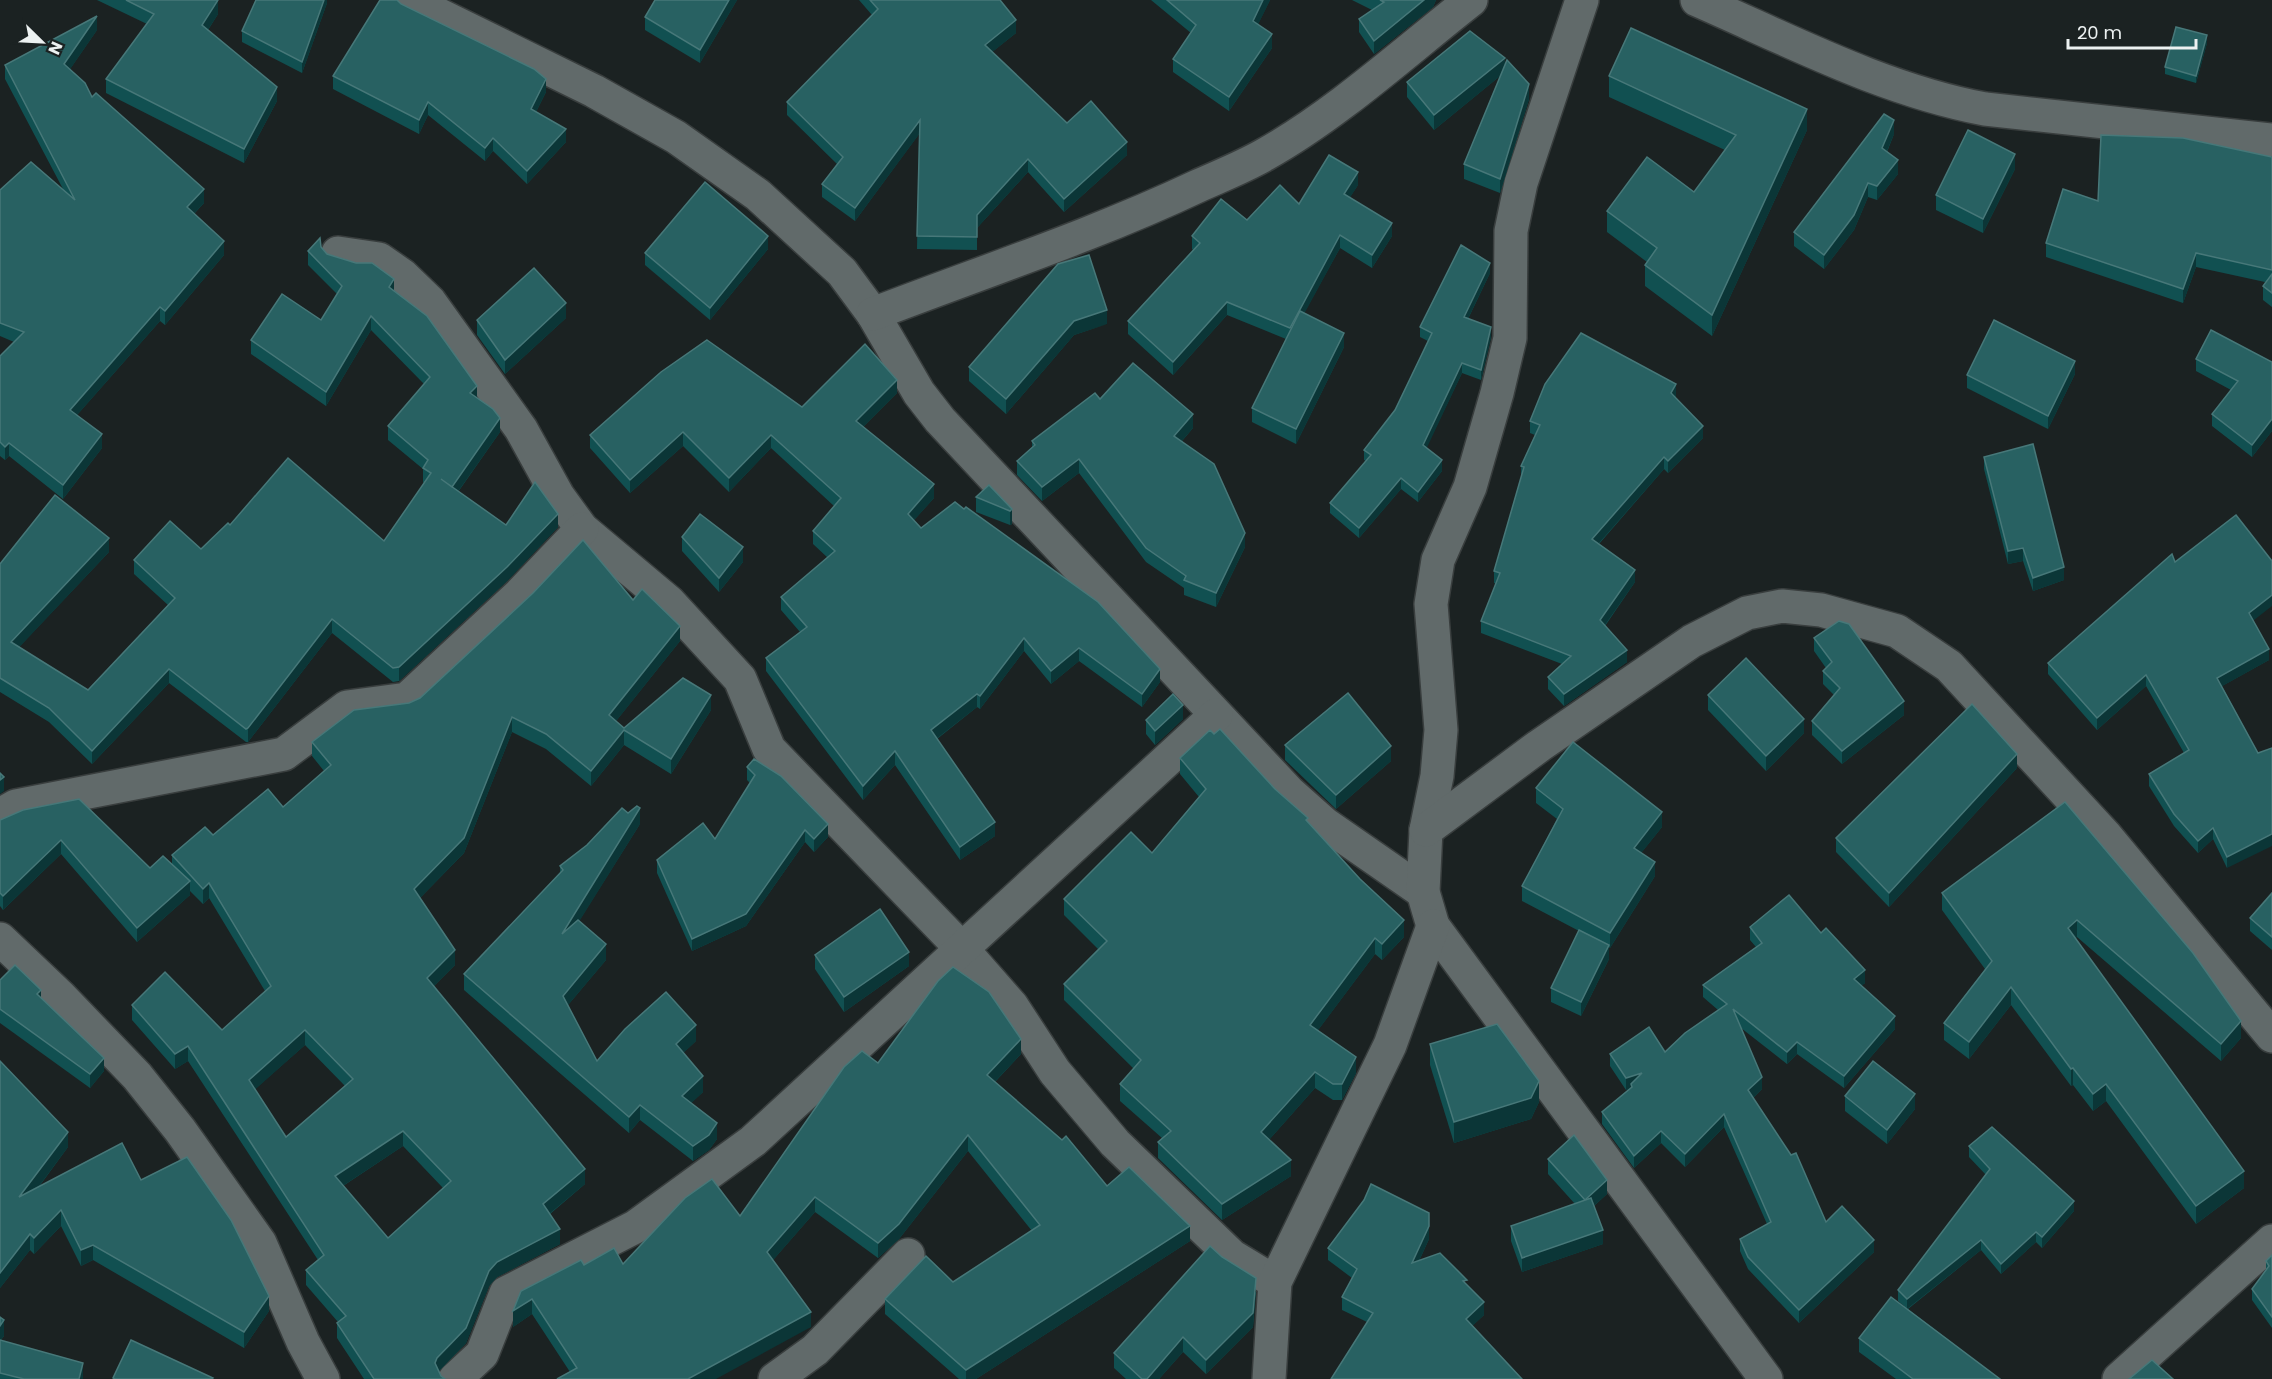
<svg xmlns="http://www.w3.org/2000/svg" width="2272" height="1379" font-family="Poppins,sans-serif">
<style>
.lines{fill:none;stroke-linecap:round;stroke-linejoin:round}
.minor-casing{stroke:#393e3e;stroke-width:36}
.minor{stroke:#616a6a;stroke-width:33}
.wall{fill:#115051;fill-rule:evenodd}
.shaded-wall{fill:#0b3637}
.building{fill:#286162;stroke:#477879;stroke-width:1.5;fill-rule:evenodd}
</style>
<rect width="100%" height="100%" fill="#1b2222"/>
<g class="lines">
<defs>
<g id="minor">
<polyline points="409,0 594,91 676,137 758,195 842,272 873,314 919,393 940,420 1289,792 1325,824 1423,892"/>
<polyline points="1582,0 1521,183 1511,231 1510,338 1497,393 1470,487 1438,560 1431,604 1441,730 1437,776 1426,830 1423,892 1433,926 1766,1379"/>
<path d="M1697,0c94,41 187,90 288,109l287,31"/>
<polyline points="338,253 379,259 402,275 430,302 521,429 558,496 582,529 669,602 740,679 769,749 962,949 1012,1006 1055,1072 1115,1143 1232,1256 1275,1282"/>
<path d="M873,314c109,-42 219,-78 325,-128 22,-10 45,-19 66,-31 72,-40 142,-104 207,-155"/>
<polyline points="0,815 16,806 284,754 347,707 407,699 520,594 582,529"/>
<polyline points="1426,830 1539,746 1692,641 1747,613 1782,606 1821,610 1897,631 1949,666 2106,836 2272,1036"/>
<polyline points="0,939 60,996 137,1076 180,1130 260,1243 303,1342 323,1379"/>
<polyline points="455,1379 482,1354 506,1293 635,1227 753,1141 1216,715"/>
<polyline points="775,1379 815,1350 908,1255"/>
<polyline points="1269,1379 1275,1282 1390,1045 1433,926"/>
<polyline points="2119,1379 2272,1241"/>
</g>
</defs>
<use href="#minor" class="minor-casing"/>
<use href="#minor" class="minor"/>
</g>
<g class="wall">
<polygon points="97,0 218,0 218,14 208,30 277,101 244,163 106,93 106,79 147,24"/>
<polygon points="327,0 327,3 302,73 242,42 242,31"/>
<polygon points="655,0 737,0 700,63 645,30 645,17"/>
<polygon points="859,0 1000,0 1016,33 992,52 1067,123 1127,155 1064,212 1028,172 977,228 977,250 917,249 919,134 855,221 822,197 822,184 837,164 787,115 787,102 872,15"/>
<polygon points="1151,0 1270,0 1258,24 1272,48 1229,111 1173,72 1173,59 1191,33"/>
<polygon points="1352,0 1436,0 1433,7 1374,54 1359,32 1359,19 1372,10"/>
<polygon points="401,4 546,92 536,112 566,142 527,184 493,151 485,161 428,115 419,134 333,89 333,76"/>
<polygon points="97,30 70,69 92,97 204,203 194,214 224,255 165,325 160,321 77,415 102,448 63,499 9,456 5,460 0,456 0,356 14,342 0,336 0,190 63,189 5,79 5,65"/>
<polygon points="2207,43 2196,83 2165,74 2165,67"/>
<polygon points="1505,64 1529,99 1500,193 1464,179 1464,164 1500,76 1434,130 1407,97 1407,82"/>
<polygon points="1609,76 1807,130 1712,336 1645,286 1645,265 1647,262 1607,232 1607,211 1694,192 1725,150 1609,97"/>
<polygon points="1894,134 1887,152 1898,174 1877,200 1868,197 1854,230 1824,269 1794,246 1794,232"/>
<polygon points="2272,157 2272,307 2263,300 2263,286 2265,282 2196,267 2183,303 2046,257 2046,243 2098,201"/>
<polygon points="2015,169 1983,233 1936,210 1936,195"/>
<polygon points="1358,185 1350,197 1392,236 1372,268 1340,248 1304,313 1344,347 1296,444 1252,422 1252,408 1286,339 1227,315 1173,375 1128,334 1128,321 1193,250 1192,249 1192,236"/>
<polygon points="321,247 327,254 394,291 477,398 500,432 458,492 506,525 558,527 507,581 399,681 393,682 332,633 248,742 246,742 169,683 92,764 49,722 0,692 0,564 109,552 19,647 88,690 168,605 134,574 134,560 201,549 230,525 384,541 424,483 423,482 423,469 388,440 388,426 424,384 371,330 326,406 251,354 251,340 321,320 337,294 308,265 308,251"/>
<polygon points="768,249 710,320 645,265 645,253"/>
<polygon points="1490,273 1468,319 1491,337 1481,380 1462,373 1426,448 1442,471 1418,502 1401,489 1359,538 1330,513 1330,503 1366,461 1364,460 1364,450 1395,410 1428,341 1420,337 1420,327"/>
<polygon points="566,318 505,374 477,335 477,320"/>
<polygon points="1107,324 1074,335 1006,414 969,381 969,367"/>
<polygon points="2196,359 2272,362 2272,431 2252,457 2212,426 2212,414 2231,390 2196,371"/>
<polygon points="2075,374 2048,429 1967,388 1967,375"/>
<polygon points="897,393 863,427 934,498 914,520 921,528 1160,682 1142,707 1079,661 1051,684 1024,651 980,709 977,707 937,739 995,836 960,860 895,765 863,800 766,671 766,658 800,632 781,610 781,597 828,558 813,544 813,531 834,506 771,448 729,492 683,446 630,493 590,448 590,435 802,407"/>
<polygon points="1676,396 1675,398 1703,438 1668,473 1664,469 1599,544 1635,582 1605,626 1627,662 1564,706 1548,689 1548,677 1562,664 1481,633 1481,621 1496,584 1494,583 1494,571 1521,477 1521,466 1535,435 1530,433 1530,421"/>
<polygon points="1100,399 1193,428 1182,441 1245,547 1216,607 1184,595 1184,588 1146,562 1079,473 1042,501 1017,475 1017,461 1032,447 1032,441"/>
<polygon points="1984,457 2064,580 2033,591 2023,561 2008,564 1984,469"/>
<polygon points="976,497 1012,509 1012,524 1010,525 976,512"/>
<polygon points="682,537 743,562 719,592 682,551"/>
<polygon points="2175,562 2253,621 2269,660 2222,686 2258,753 2227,868 2213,839 2198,853 2174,826 2149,786 2149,774 2184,753 2146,686 2097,730 2048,674 2048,663"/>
<path d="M633,600l47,41 -64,80 8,7 87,-18 -40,64 -47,-29 -33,41 -45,-37 -34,-17 -48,121 -44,45 35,67 -21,21 151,198 -35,30 10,30 -63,33 -8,9 -23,57 -27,28 2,5 4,3h-81l-27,-41v-15l1,-1 -32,-37v-15l12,-10 -130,-199 -13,8 -43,-49v-15l90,25 43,-39 -56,-93 -6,6 -13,-13v4l-53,47 -76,-88 -58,56 -3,-4v-86l150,48 22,-4v-9l41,-20 70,-28 41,-36 -12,-15v-14l97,-39zM305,1045l40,41 -59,51 -31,-48zM403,1146l40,42 -55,50 -45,-52z"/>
<polygon points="1814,638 1904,715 1842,764 1812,735 1812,721 1834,695 1823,684 1823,671 1826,668 1814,651"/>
<polygon points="1708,695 1804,733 1766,771 1708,710"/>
<polygon points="1183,719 1155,745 1146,734 1146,720"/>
<polygon points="1285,745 1391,761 1336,809 1285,760"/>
<polygon points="1180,758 1275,789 1308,822 1404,937 1382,960 1375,954 1318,1030 1356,1073 1342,1100 1333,1100 1315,1088 1269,1140 1291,1176 1222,1220 1158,1158 1158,1142 1162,1138 1120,1101 1120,1084 1134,1069 1064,1000 1064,984 1098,949 1064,915 1064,899 1152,853 1199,797 1180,774"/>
<polygon points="747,767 828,837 814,852 805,842 746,926 692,951 657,873 657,860 715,839 750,783 747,780"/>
<polygon points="2017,768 1889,907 1836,852 1836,838"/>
<polygon points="1536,788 1662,827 1641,853 1655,876 1610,948 1609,947 1609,959 1581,1016 1551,1002 1551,988 1579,931 1522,901 1522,886 1557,819 1536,803"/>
<polygon points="2065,802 2241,1038 2221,1061 2077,937 2075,938 2244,1188 2196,1224 2106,1101 2093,1111 2073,1085 2071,1086 2011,1005 1969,1059 1944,1040 1944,1023 1985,969 1942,910 1942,893"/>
<polygon points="640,824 579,921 606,960 568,1005 597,1061 696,1041 683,1053 703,1092 691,1103 717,1139 709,1150 693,1161 640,1120 629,1133 464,990 464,974 560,873 560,866"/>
<polygon points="2272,893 2272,950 2250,931 2250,918"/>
<polygon points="1750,927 1821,933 1865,983 1861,986 1895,1029 1844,1088 1797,1054 1787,1064 1741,1028 1762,1089 1753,1098 1826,1222 1874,1252 1799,1323 1748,1269 1740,1251 1740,1239 1767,1224 1724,1127 1685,1167 1661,1143 1634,1168 1602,1124 1602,1112 1629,1089 1626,1090 1610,1066 1610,1054 1665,1052 1718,1010 1703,997 1703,985 1756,947 1750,940"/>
<polygon points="815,955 909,966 844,1012 815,969"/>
<polygon points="0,980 41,998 104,1071 90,1088 0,1023"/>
<polygon points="1430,1044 1539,1102 1531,1119 1454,1143 1430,1065"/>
<polygon points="1021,1054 995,1082 1107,1186 1190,1241 976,1379 959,1379 885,1314 885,1299 953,1282 1032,1231 968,1151 899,1239 878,1258 815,1212 773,1260 811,1327 570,1372 532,1314 513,1327 513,1311 584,1265 623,1264 740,1216 878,1063"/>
<polygon points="0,1061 68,1147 38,1188 141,1180 269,1311 244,1348 93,1260 81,1266 61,1226 34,1254 30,1250 0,1288"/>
<polygon points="1845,1096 1915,1109 1887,1144 1845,1111"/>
<polygon points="1969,1146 2074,1211 2042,1248 2036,1242 2001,1274 1981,1250 1908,1309 2000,1379 1896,1379 1859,1352 1859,1338 1904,1306 1898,1301 1898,1290 1986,1175 1969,1157"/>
<polygon points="1548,1159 1607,1194 1594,1206 1603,1244 1522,1272 1511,1241 1511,1226 1575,1204 1548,1174"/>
<polygon points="1429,1239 1419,1261 1467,1285 1484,1315 1472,1326 1367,1322 1342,1310 1342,1297 1352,1278 1328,1260 1328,1248"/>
<polygon points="2272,1255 2272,1328 2252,1300 2252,1289 2266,1270 2266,1261"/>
<polygon points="1256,1292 1253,1327 1206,1374 1183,1352 1159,1379 1126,1379 1114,1368 1114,1353"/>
<polygon points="0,1317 4,1336 1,1340 83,1379 0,1379"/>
</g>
<g class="shaded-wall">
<polygon points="218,0 218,14 202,39 202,25"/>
<polygon points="324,0 327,0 327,3 302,73 302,62"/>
<polygon points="729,0 737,0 700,63 700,50"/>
<polygon points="1263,0 1270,0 1253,35 1253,21"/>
<polygon points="1424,0 1436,0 1433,7 1374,54 1374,41"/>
<polygon points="97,16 97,30 64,78 64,64"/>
<polygon points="1016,20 1016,33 985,58 985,45"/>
<polygon points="1272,34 1272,48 1229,111 1229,97"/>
<polygon points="2207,35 2207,43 2196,83 2196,76"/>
<polygon points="1505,58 1505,72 1434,130 1434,115"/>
<polygon points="546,79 546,92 531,122 531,109"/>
<polygon points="1529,84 1529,99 1500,193 1500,179"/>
<polygon points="277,87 277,101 244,163 244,149"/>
<polygon points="428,102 428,115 419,134 419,120"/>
<polygon points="1807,109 1807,130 1712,336 1712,315"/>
<polygon points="920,120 920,133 855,221 855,208"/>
<polygon points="1894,120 1894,134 1882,163 1882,148"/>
<polygon points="566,129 566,142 527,184 527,171"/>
<polygon points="493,138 493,151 485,161 485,148"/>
<polygon points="1127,142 1127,155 1064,212 1064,199"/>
<polygon points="2015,154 2015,169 1983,233 1983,219"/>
<polygon points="1028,159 1028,172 977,228 977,250 977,215"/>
<polygon points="1898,160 1898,174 1877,200 1877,186"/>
<polygon points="1358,172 1358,185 1344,207 1344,194"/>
<polygon points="1868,183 1868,197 1854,230 1824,269 1824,255"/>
<polygon points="204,189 204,203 187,221 187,207"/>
<polygon points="1392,223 1392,236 1372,268 1372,255"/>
<polygon points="1340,235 1340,248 1290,340 1290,328"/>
<polygon points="768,236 768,249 710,320 710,308"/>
<polygon points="224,241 224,255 165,325 165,311"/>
<polygon points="2196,253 2196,267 2183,303 2183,289"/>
<polygon points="1490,263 1490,273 1464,327 1464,317"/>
<polygon points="394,279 394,293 389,287"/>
<polygon points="1227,302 1227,315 1173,375 1173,362"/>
<polygon points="566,303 566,318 505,374 505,360"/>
<polygon points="160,307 160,321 70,423 70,410"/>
<polygon points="1107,310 1107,324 1074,335 1006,414 1006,399 1074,321"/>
<polygon points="371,316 371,330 326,406 326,392"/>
<polygon points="1491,327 1491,337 1481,380 1481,370"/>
<polygon points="1344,333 1344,347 1296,444 1296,429"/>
<polygon points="2075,361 2075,374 2048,429 2048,416"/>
<polygon points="1462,363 1462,373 1423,456 1423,445"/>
<polygon points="897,380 897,393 856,434 856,421"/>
<polygon points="1676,384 1676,396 1671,405 1671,393"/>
<polygon points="477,386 477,400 470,393"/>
<polygon points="1193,414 1193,428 1174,450 1174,436"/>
<polygon points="500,418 500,432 452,500 452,487"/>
<polygon points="2272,419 2272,431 2252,457 2252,445"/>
<polygon points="1703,426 1703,438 1668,473 1668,461"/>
<polygon points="683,432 683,446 630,493 630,480"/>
<polygon points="102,434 102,448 63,499 63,485"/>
<polygon points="771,435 771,448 729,492 729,478"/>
<polygon points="9,443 9,456 5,460 5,447"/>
<polygon points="1664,457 1664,469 1592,551 1592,539"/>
<polygon points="1079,459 1079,473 1042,501 1042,487"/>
<polygon points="1442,460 1442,471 1418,502 1418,492"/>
<polygon points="1401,478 1401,489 1359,538 1359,528"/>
<polygon points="934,484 934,498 908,527 908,514"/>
<polygon points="1012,509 1012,524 1010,525 1010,511"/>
<polygon points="558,514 558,527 507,581 399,681 399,667"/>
<polygon points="1245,533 1245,547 1216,607 1216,593"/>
<polygon points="109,538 109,552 11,656 11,642"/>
<polygon points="743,547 743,562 719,592 719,578"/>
<polygon points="2023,548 2023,561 2008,564 2008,551"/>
<polygon points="2064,567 2064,580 2033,591 2033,578"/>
<polygon points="1635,570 1635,582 1600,632 1600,620"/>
<polygon points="2272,595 2272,606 2249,624 2249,613"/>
<polygon points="332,619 332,633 248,742 248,728"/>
<polygon points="680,626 680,641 609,730 609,715"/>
<polygon points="1024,638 1024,651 980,709 980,696"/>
<polygon points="1079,648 1079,661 1051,684 1051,671"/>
<polygon points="2269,649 2269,660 2217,689 2217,678"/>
<polygon points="1627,650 1627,662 1564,706 1564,694"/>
<polygon points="169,669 169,683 92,764 92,751"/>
<polygon points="1160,669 1160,682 1142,707 1142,694"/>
<polygon points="2146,675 2146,686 2097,730 2097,718"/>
<polygon points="977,694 977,707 931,743 931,730"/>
<polygon points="711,695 711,710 671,774 671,759"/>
<polygon points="1904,701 1904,715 1842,764 1842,751"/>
<polygon points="1183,705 1183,719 1155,745 1155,731"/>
<polygon points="512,717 512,732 464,853 414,904 414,889"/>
<polygon points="1804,719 1804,733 1766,771 1766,756"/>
<polygon points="624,730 624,745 591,786 591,771"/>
<polygon points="1391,746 1391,761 1336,809 1336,795"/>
<polygon points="895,751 895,765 863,800 863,786"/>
<polygon points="2017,754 2017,768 1889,907 1889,893"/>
<polygon points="4,777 4,791 0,794 0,780"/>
<polygon points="640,808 640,824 562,949 562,934"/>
<polygon points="1662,812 1662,827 1634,862 1634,848"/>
<polygon points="995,822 995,836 960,860 960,847"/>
<polygon points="828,824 828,837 814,852 814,839"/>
<polygon points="2213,828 2213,839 2198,853 2198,841"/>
<polygon points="805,830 805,842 746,926 692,951 692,939"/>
<polygon points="2272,834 2272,846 2227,868 2227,857"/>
<polygon points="61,840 61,854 3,910 3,896"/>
<polygon points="1655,862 1655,876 1610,948 1610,933"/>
<polygon points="190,881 190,895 137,942 137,928"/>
<polygon points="209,883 209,898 203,904 203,889"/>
<polygon points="1404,920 1404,937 1382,960 1382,944"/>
<polygon points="2077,920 2077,937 2068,945 2068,928"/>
<polygon points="1375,938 1375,954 1310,1041 1310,1025"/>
<polygon points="606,944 606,960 563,1011 563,996"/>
<polygon points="1609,945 1609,959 1581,1016 1581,1002"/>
<polygon points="455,950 455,965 427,993 427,978"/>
<polygon points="909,952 909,966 844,1012 844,997"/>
<polygon points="1865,970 1865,983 1854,992 1854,979"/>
<polygon points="2011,987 2011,1005 1969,1059 1969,1042"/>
<polygon points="41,990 41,1004 37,994"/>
<polygon points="1895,1016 1895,1029 1844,1088 1844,1076"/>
<polygon points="2241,1021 2241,1038 2221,1061 2221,1044"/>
<polygon points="696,1025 696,1041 676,1060 676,1044"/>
<polygon points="305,1030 305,1045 249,1095 249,1080"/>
<polygon points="1021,1039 1021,1054 987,1090 987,1075"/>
<polygon points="1797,1042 1797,1054 1787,1064 1787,1052"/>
<polygon points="188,1046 188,1061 175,1069 175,1054"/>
<polygon points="1356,1057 1356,1073 1342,1100 1342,1084"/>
<polygon points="104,1058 104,1071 90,1088 90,1074"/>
<polygon points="2073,1068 2073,1085 2071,1086 2071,1069"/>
<polygon points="1315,1072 1315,1088 1261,1149 1261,1132"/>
<polygon points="1642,1073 1632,1087 1631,1084 1631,1089 1626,1090 1626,1078"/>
<polygon points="703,1076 703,1092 682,1112 682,1096"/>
<polygon points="1762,1077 1762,1089 1748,1103 1748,1090"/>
<polygon points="1539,1081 1539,1102 1531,1119 1454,1143 1454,1122"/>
<polygon points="2106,1084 2106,1101 2093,1111 2093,1094"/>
<polygon points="1915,1094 1915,1109 1887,1144 1887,1130"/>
<polygon points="640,1105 640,1120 629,1133 629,1117"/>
<polygon points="1724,1114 1724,1127 1685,1167 1685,1154"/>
<polygon points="717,1123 717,1139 709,1150 693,1161 693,1146"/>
<polygon points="403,1131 403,1146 335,1191 335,1176"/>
<polygon points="1661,1131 1661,1143 1634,1168 1634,1156"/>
<polygon points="68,1132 68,1147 19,1213 19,1197"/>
<polygon points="968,1135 968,1151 899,1239 878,1258 878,1243"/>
<polygon points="1291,1160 1291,1176 1222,1220 1222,1204"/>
<polygon points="585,1169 585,1184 543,1219 543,1204"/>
<polygon points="2244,1171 2244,1188 2196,1224 2196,1206"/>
<polygon points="1607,1180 1607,1194 1585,1214 1585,1200"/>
<polygon points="815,1197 815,1212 767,1267 767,1252"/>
<polygon points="2074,1201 2074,1211 2042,1248 2042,1237"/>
<polygon points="61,1210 61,1226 34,1254 34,1238"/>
<polygon points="1190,1226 1190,1241 976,1379 966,1379 966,1370"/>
<polygon points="1429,1226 1429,1239 1412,1276 1412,1263"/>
<polygon points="560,1229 560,1244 497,1277 489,1286 466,1343 437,1373 435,1363 437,1358 489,1271 497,1262"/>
<polygon points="1603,1230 1603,1244 1522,1272 1522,1258"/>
<polygon points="2036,1232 2036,1242 2001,1274 2001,1264"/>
<polygon points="30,1234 30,1250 0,1288 0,1273"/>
<polygon points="1874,1240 1874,1252 1799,1323 1799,1310"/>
<polygon points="1981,1240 1981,1250 1907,1309 1907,1299"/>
<polygon points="93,1245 93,1260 81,1266 81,1250"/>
<polygon points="1256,1278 1253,1327 1206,1374 1206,1360"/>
<polygon points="269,1296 269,1311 244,1348 244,1332"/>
<polygon points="532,1299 532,1314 513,1327 513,1311"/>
<polygon points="1484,1302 1484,1315 1466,1332 1466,1319"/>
<polygon points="811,1312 811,1327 716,1379 688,1379"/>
<polygon points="4,1320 4,1336 0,1341 0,1326"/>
<polygon points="1183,1337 1183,1352 1159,1379 1147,1379"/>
<polygon points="83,1363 83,1379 79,1379"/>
</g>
<g class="building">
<polygon points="126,0 218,0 202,25 277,87 244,149 106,79 154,14"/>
<polygon points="256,0 324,0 302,62 242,31"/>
<polygon points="380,0 397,0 401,4 534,69 546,79 531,109 566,129 527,171 493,138 485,148 428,102 419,120 333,76"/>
<polygon points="655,0 729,0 700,50 645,17"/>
<polygon points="870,0 1000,0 1016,20 985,45 1067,123 1091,101 1127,142 1064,199 1028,159 977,215 977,237 917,236 920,120 855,208 822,184 843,157 787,102 878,9"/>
<polygon points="1167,0 1263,0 1253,21 1272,34 1229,97 1173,59 1196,25"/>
<polygon points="1380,0 1424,0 1374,41 1359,19 1384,2"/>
<polygon points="97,16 64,64 85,83 92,97 96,93 204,189 187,207 224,241 165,311 160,307 70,410 102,434 63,485 9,443 5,447 0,442 0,356 24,332 0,323 0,190 31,162 75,200 5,65"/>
<polygon points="2176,27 2207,35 2196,76 2165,67"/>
<polygon points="1631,28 1807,109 1712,315 1645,265 1657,248 1607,211 1647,157 1694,192 1736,135 1609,76"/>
<polygon points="1470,31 1505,58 1434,115 1407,82"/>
<polygon points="1507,60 1529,84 1500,179 1464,164"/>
<polygon points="1884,114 1894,120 1882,148 1898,160 1877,186 1868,183 1854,215 1824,255 1794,232"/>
<polygon points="1968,130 2015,154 1983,219 1936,195"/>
<polygon points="2101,135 2183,138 2272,157 2272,270 2196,253 2183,289 2046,243 2063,189 2098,201"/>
<polygon points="1329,155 1358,172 1344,194 1392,223 1372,255 1340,235 1290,328 1227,302 1173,362 1128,321 1200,243 1192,236 1221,199 1247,220 1280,185 1299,204"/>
<polygon points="705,182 768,236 710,308 645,253"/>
<polygon points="320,238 321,247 327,254 356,263 372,263 394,279 389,287 427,316 477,386 470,393 493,409 500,418 452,487 441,479 506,525 535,482 558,514 507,567 399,667 393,668 332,619 248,728 246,729 169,669 92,751 49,708 0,678 0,564 55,495 109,538 11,642 88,690 175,598 134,560 170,521 201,549 228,523 230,525 288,458 384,541 431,473 423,468 428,460 388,426 430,377 371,316 326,392 251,340 282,294 321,320 342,286 308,251"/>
<polygon points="1461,245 1490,263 1464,317 1491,327 1481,370 1462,363 1423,445 1442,460 1418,492 1401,478 1359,528 1330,503 1371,455 1364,450 1395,410 1432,333 1420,327"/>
<polygon points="1089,255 1107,310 1074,321 1006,399 969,367 1058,264"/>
<polygon points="534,268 566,303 505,360 477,320"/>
<polygon points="2272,274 2272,293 2263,286"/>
<polygon points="1300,311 1344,333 1296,429 1252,408"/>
<polygon points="1994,320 2075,361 2048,416 1967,375"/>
<polygon points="2211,330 2272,362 2272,419 2252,445 2212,414 2238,381 2196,359"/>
<polygon points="1581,333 1676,384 1671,393 1703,426 1668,461 1664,457 1592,539 1635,570 1600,620 1627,650 1564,694 1548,677 1571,656 1481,621 1500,573 1494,571 1524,467 1521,466 1540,425 1530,421 1545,384"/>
<polygon points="707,340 802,407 865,344 897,380 856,421 934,484 908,514 921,528 955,502 964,509 966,507 1098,602 1160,669 1142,694 1079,648 1051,671 1024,638 980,696 977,694 931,730 995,822 960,847 895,751 863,786 766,658 807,627 781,597 835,551 813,531 841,498 771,435 729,478 683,432 630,480 590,435 661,372"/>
<polygon points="1133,363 1193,414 1174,436 1214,464 1245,533 1216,593 1184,580 1186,576 1146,548 1079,459 1042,487 1017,461 1035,445 1032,441 1095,393 1100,399"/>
<polygon points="2033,444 2064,567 2033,578 2023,548 2008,551 1984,457"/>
<polygon points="989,485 1012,509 1010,511 976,497"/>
<polygon points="700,514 743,547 719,578 682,537"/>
<polygon points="2236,515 2272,561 2272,595 2249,613 2269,649 2217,678 2258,753 2272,748 2272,834 2227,857 2213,828 2198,841 2174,814 2149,774 2189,750 2146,675 2097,718 2048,663 2172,554 2175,562"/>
<path d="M583,540l50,60 9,-11 38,37 -71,89 15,13 59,-50 28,17 -40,64 -47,-29 -33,41 -45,-37 -34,-17 -48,121 -50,51 41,61 -28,28 158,191 -42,35 17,25 -63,33 -8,9 -23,57 -29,30 -2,5 6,13 4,3h-71l-37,-56 9,-7 -40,-46 18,-15 -136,-209 -13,8 -43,-49 33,-33 57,58 49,-44 -62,-103 -6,6 -31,-34 33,-28 8,8 55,-46 15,18 48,-42 -19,-23 42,-32 55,-7 11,-5 113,-105zM305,1030l48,49 -67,58 -37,-57zM403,1131l48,50 -63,57 -53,-62z"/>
<polygon points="1839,621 1849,624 1904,701 1842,751 1812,721 1840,688 1823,671 1832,662 1814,638"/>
<polygon points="1746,658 1804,719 1766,756 1708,695"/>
<polygon points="1348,693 1391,746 1336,795 1285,745"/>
<polygon points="1173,694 1183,705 1155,731 1146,720"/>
<polygon points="1972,704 2017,754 1889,893 1836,838"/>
<polygon points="1220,729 1275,789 1308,818 1306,820 1360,879 1404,920 1382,944 1375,938 1310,1025 1356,1057 1342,1084 1333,1084 1315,1072 1261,1132 1291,1160 1222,1204 1158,1142 1171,1131 1120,1084 1141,1060 1064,984 1107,941 1064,899 1131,832 1152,853 1206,789 1180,758 1210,730 1214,734"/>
<polygon points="1573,742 1662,812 1634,848 1655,862 1610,933 1522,886 1563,809 1536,788"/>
<polygon points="754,759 781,776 828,824 814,839 805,830 746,914 692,939 657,860 703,823 715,839 755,775 747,767"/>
<polygon points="0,773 4,777 0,780"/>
<polygon points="79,799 150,868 163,856 190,881 137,928 61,840 3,896 0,893 0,820 23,810"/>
<polygon points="2065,802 2193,953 2241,1021 2221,1044 2077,920 2068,928 2244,1171 2196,1206 2106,1084 2093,1094 2073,1068 2071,1069 2011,987 1969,1042 1944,1023 1992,961 1942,893"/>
<polygon points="637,806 640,808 562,934 578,920 606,944 563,996 597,1061 625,1029 666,992 696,1025 676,1044 703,1076 682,1096 717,1123 709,1135 693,1146 640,1105 629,1117 464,974 563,870 560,866 587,845 622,808 628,813"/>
<polygon points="2272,893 2272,937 2250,918"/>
<polygon points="1789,895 1821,933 1826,928 1865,970 1854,979 1895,1016 1844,1076 1797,1042 1787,1052 1733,1009 1762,1077 1748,1090 1791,1155 1796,1153 1826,1222 1842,1206 1874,1240 1799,1310 1748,1257 1740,1239 1771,1222 1724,1114 1685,1154 1661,1131 1634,1156 1602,1112 1632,1087 1631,1084 1642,1073 1626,1078 1610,1054 1649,1027 1665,1052 1685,1033 1727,1004 1703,985 1762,943 1750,927"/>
<polygon points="880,909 909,952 844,997 815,955"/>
<polygon points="1579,930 1609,945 1581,1002 1551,988"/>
<polygon points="15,965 41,990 37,994 104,1058 90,1074 0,1009 0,980"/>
<polygon points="953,967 989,992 1021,1039 987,1075 1062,1140 1066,1136 1107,1186 1129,1167 1190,1226 966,1370 885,1299 926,1256 953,1282 1040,1225 968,1135 899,1224 878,1243 815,1197 767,1252 811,1312 688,1379 557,1379 577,1368 532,1299 513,1311 521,1291 581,1260 584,1265 614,1248 623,1264 685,1198 712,1179 740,1216 844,1067 862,1051 878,1063 938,981"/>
<polygon points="1497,1024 1539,1081 1531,1098 1454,1122 1430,1044"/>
<polygon points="0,1061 68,1132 19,1197 122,1143 141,1180 187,1157 231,1220 269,1296 244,1332 93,1245 81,1250 61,1210 34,1238 30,1234 0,1273"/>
<polygon points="1873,1061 1915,1094 1887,1130 1845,1096"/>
<polygon points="1992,1127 2074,1201 2042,1237 2036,1232 2001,1264 1981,1240 1907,1299 1898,1290 1990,1169 1969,1146"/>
<polygon points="1574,1135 1607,1180 1585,1200 1548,1159"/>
<polygon points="1371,1184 1429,1213 1429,1226 1412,1263 1440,1253 1467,1280 1463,1281 1484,1302 1466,1319 1522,1379 1331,1379 1373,1313 1342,1297 1357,1269 1328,1248 1364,1200"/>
<polygon points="1591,1198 1603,1230 1522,1258 1511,1226"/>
<polygon points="1210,1246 1222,1257 1256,1278 1253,1313 1206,1360 1183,1337 1147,1379 1142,1379 1114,1353"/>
<polygon points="2272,1255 2272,1317 2252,1289 2269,1266 2266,1261"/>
<polygon points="1891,1297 2000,1379 1913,1379 1859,1338"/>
<polygon points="0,1317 4,1320 0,1326"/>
<polygon points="0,1340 83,1363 79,1379 24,1379 0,1373"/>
<polygon points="131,1340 213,1378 212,1379 115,1379 113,1378"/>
<polygon points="2152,1360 2173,1379 2129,1379"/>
</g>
<g transform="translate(42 42) rotate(114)" stroke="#1b2222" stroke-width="4.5" paint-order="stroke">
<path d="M0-4.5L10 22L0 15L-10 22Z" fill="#ecf1f1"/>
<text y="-9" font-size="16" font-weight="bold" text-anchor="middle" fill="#ecf1f1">N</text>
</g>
<path d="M2068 39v9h128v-9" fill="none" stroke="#ecf1f1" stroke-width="3"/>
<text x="2077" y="39" font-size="18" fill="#ecf1f1" stroke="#1b2222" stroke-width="4.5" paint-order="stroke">20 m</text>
</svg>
